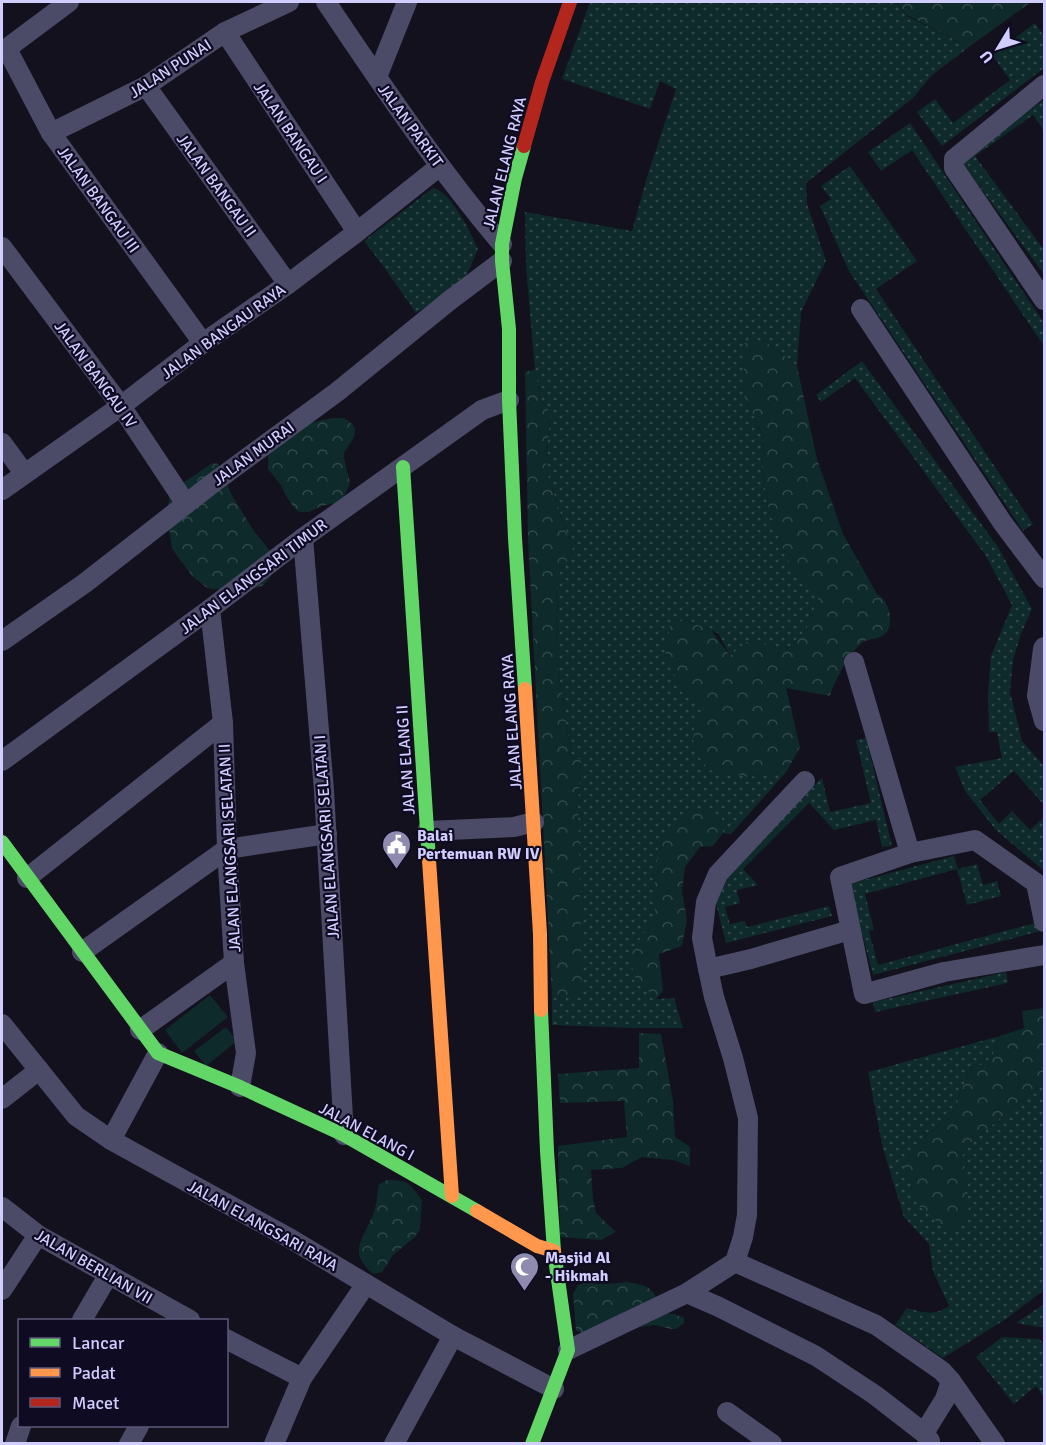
<svg xmlns="http://www.w3.org/2000/svg" width="1046" height="1445" font-family="Signika,sans-serif">
<style>
.grass{fill:url(#grass-dots)}
.forest{fill:url(#forest-crowns)}
.pitch{fill:#0f2a2a}
.lines{fill:none;stroke-linecap:round;stroke-linejoin:round}
.street{stroke:#4c4b67;stroke-width:20}
.fast{stroke:#63d668;stroke-width:14}
.slow{stroke:#ff974d;stroke-width:14}
.jam{stroke:#b3261e;stroke-width:14}
.labels{text-anchor:middle;stroke-width:4.5;stroke-linejoin:round;paint-order:stroke}
.street-label{font-size:16px;fill:#d2cdff;stroke:#0f0b23}
.poi-label{font-size:16px;font-weight:bold;fill:#d2cdff;stroke:#0f0b23;text-anchor:start}
</style>
<defs>
<pattern id="grass-dots" width="8" height="8" patternUnits="userSpaceOnUse" patternTransform="scale(1.5)"><rect width="8" height="8" fill="#0f2a2a"/><path d="M2 2h.1M6 6h.1" fill="none" stroke="#31484a" stroke-width="1.8" stroke-linecap="round"/></pattern>
<pattern id="forest-crowns" width="20" height="18" patternUnits="userSpaceOnUse" patternTransform="scale(1.5)"><rect width="20" height="18" fill="#0f2a2a"/><path d="M2 6a3 3 0 1 1 6 0M12 15a3 3 0 1 1 6 0" fill="none" stroke="#31484a"/></pattern>
</defs>
<rect width="100%" height="100%" fill="#12111d"/>
<g class="grass">
<polygon points="590,2 896,2 907,16 969,47 932,75 913,98 806,183 807,204 826,261 801,312 797,366 769,344 744,396 764,438 762,468 769,511 784,551 798,578 819,596 806,630 785,651 769,645 730,656 718,633 692,623 671,619 678,682 694,696 748,777 787,771 731,834 723,833 721,816 655,883 655,920 628,955 656,999 674,998 683,1028 634,1028 552,1025 552,996 578,801 581,760 571,754 557,663 558,575 573,551 546,470 550,413 541,399 535,370 526,267 525,212 632,231 647,177 676,89 660,81 650,109 562,79"/>
<polygon points="1035,23 1044,36 1044,68 942,146 917,112 935,99 953,123 1010,80 992,55"/>
<polygon points="1042,101 1044,104 1044,131 1033,115 975,156 1044,250 1044,272 1043,273 960,160"/>
<polygon points="910,123 1044,323 1044,346 912,150 881,171 868,152"/>
<polygon points="850,166 917,261 876,289 1033,524 1023,531 849,271 820,206 831,199 821,186"/>
<path d="M433,188c18,3 38,45 45,61l-13,30 -31,23 -18,11 -35,-50 -17,-22z"/>
<polygon points="862,361 998,547 1032,609 1021,634 1013,660 1010,692 1022,741 1044,766 1044,805 1014,771 980,800 999,824 1012,811 1030,830 1044,817 1044,871 995,829 965,791 955,767 1002,758 997,732 989,732 988,695 991,656 1012,605 986,556 855,378 821,402 816,395"/>
<polygon points="866,738 892,846 882,847 876,820 834,830 809,803 743,869 758,885 737,890 740,903 725,907 730,924 745,921 747,927 829,906 832,916 726,943 714,896 736,862 822,778 830,812 871,803 856,740"/>
<polygon points="954,856 958,869 977,864 983,885 997,881 1001,896 967,905 957,869 865,894 874,930 869,931 878,965 1039,922 1041,931 873,975 849,884"/>
<polygon points="1006,972 1008,983 875,1012 873,1002"/>
<path d="M1000,1036l-10,26 -19,6 -21,49 -27,21 44,49 -6,-29 7,-13 59,-49 17,-11v205l-38,29 -63,39 -48,-33 12,-17c17,5 27,8 42,-2l-16,-35 -4,-27 -25,-27 -21,-68 -15,-77z"/>
<polygon points="1044,1304 1044,1327 1039,1327 1016,1323"/>
<polygon points="1002,1337 1039,1339 1044,1344 1044,1397 1036,1386 1014,1404 976,1357"/>
</g>
<g class="forest">
<polygon points="896,2 1031,2 969,47 907,15"/>
<path d="M744,343l25,1 28,22 20,93 26,75 34,60c3,2 5,4 7,6 8,11 10,32 -4,37 -6,3 -14,2 -18,6 -13,10 -27,37 -32,53l-44,-8 14,59 -13,24 -39,6 -39,-7 -16,-20 1,-26 9,-14 -9,-14 -16,-14 -13,-26 6,-37 21,4 19,7 19,26 16,-14 23,3 16,6 21,-21 12,-32 -20,-20 -12,-22 -17,-45 -7,-43 2,-30 -20,-42z"/>
<polygon points="535,370 541,399 550,413 546,470 573,551 558,575 557,663 571,754 581,760 578,801 582,987 578,995 552,996 528,541 525,372"/>
<polygon points="333,418 344,418 352,424 355,428 354,437 344,453 344,458 350,483 344,497 336,503 322,506 309,512 299,512 295,509 286,496 281,485 268,469 268,452 309,423"/>
<polygon points="213,463 218,464 221,468 231,494 254,531 274,556 274,571 269,579 262,586 243,590 211,589 206,587 193,577 172,549 167,512 170,493 178,486"/>
<polygon points="698,809 722,816 723,833 713,846 700,847 685,867 682,891 687,920 682,946 659,954 663,991 656,999 635,977 628,954 655,920 655,883 658,847 677,819"/>
<polygon points="1044,1008 1044,1085 1027,1096 968,1145 961,1158 967,1187 969,1214 949,1231 920,1207 903,1167 923,1138 950,1117 971,1068 990,1062 1000,1036 1024,1028 1022,1011"/>
<polygon points="639,1033 661,1034 673,1101 675,1137 690,1147 690,1166 673,1160 642,1157 622,1168 591,1170 593,1199 596,1213 616,1232 601,1240 560,1237 558,1146 627,1137 624,1101 560,1103 558,1074 639,1068"/>
<path d="M387,1180c22,0 22,3 35,20l-2,29 -5,8 -22,18 -11,17 -9,2c-25,-22 -11,-33 -1,-57 5,-10 5,-22 7,-33z"/>
<path d="M627,1282c27,4 26,8 37,31l10,1 10,4v5l-8,6h-5l-16,-4 -69,9 -10,-3 -3,-37 5,-9 6,-2 23,1z"/>
</g>
<g class="pitch">
<polygon points="210,995 228,1017 182,1053 165,1030"/>
<polygon points="226,1027 237,1041 206,1066 194,1051"/>
</g>
<g class="lines">
<g class="street">
<path d="M326,2c55,82 111,165 176,242"/>
<polyline points="225,32 357,232"/>
<polyline points="7,49 51,133 203,343"/>
<polyline points="2,52 69,2"/>
<polyline points="377,77 407,2"/>
<polyline points="1044,85 954,159 954,168 1044,300"/>
<polyline points="146,86 288,284"/>
<polyline points="51,133 146,86 225,32 289,2"/>
<polyline points="2,247 121,406 186,504"/>
<polyline points="861,309 1002,522 1044,578"/>
<polyline points="2,443 24,473"/>
<polyline points="2,490 121,406 203,343 288,284 357,232 440,166"/>
<polyline points="303,538 324,791 344,1135"/>
<polyline points="210,609 223,723 227,849 234,963 246,1053 240,1087"/>
<polyline points="2,641 85,583 213,483 337,392 449,301 502,261"/>
<polyline points="1044,647 1043,649 1037,696 1044,721"/>
<polyline points="854,662 910,853"/>
<polyline points="2,761 210,609 303,538 482,410 509,400"/>
<polyline points="427,831 514,827 534,822"/>
<polyline points="27,878 223,723"/>
<polyline points="1044,922 1036,883 975,840 910,853 840,877 864,994 944,972 1044,955"/>
<polyline points="82,952 227,849 327,834"/>
<polyline points="708,969 702,938 706,902 718,874 805,781"/>
<polyline points="2,1024 76,1116 111,1140 291,1239 453,1336 554,1389"/>
<polyline points="140,1030 234,963"/>
<polyline points="2,1099 39,1070"/>
<polyline points="111,1140 158,1053"/>
<polyline points="2,1207 38,1235 190,1320"/>
<polyline points="735,1262 876,1325 942,1371 951,1381 995,1444"/>
<polyline points="2,1290 38,1235"/>
<polyline points="687,1293 719,1307 816,1356 875,1395 924,1433"/>
<polyline points="82,1320 109,1274"/>
<polyline points="226,1339 302,1378"/>
<polyline points="568,1350 687,1293 735,1262 743,1237 747,1215 748,1118 733,1058 714,997 708,969 751,959 850,930"/>
<polyline points="727,1412 772,1444"/>
<polyline points="930,1441 924,1433 945,1399 951,1381"/>
<polyline points="15,1444 21,1426"/>
<polyline points="129,1444 139,1426"/>
<polyline points="274,1444 302,1378 366,1284"/>
<polyline points="394,1444 453,1336"/>
</g>
<g class="fast">
<polyline points="524,146 515,178 502,244 502,261 509,329 509,400 515,538 525,689"/>
<polyline points="403,467 429,860"/>
<polyline points="2,842 158,1053 240,1087 344,1135 477,1211"/>
<polyline points="532,1444 568,1350 554,1251 547,1151 541,1010"/>
</g>
<g class="slow">
<polyline points="525,689 540,934 541,1010"/>
<polyline points="429,860 452,1196"/>
<polyline points="477,1211 537,1246 554,1251"/>
</g>
<polyline class="jam" points="524,146 542,82 570,2"/>
</g>
<defs>
<symbol id="civic-pin" viewBox="-11 -11 22 30"><path d="M0 17L-7.5 6A9.5 9.5 0 1 1 7.5 6Z" fill="#8f8bb0" stroke="#0f0b23"/><path d="M-.6-6.5H3V-4.5H.6V-3L4-1V1h2V6H-6V1h2V-1L-.6-3ZM-1.2 2.5V6h2.4V2.5Z" fill="#fff"/></symbol>
<symbol id="mosque-pin" viewBox="-11 -11 22 30"><path d="M0 17L-7.5 6A9.5 9.5 0 1 1 7.5 6Z" fill="#8f8bb0" stroke="#0f0b23"/><path d="M3.5-4.9A6 6 0 1 0 3.5 4.9A5 5 0 1 1 3.5-4.9Z" fill="#fff"/></symbol>
</defs>
<g fill-rule="evenodd">
<use href="#civic-pin" x="380" y="828" width="33" height="45"/>
<use href="#mosque-pin" x="508" y="1250" width="33" height="45"/>
</g>
<g class="labels">
<g class="street-label">
<text transform="translate(170 68) rotate(-33)" y="6">JALAN PUNAI</text>
<text transform="translate(411 125) rotate(54)" y="6">JALAN PARKIT</text>
<text transform="translate(291 132) rotate(56)" y="6">JALAN BANGAU I</text>
<text transform="translate(504 163) rotate(-76)" y="6">JALAN ELANG RAYA</text>
<text transform="translate(217 185) rotate(54)" y="6">JALAN BANGAU II</text>
<text transform="translate(99 199) rotate(54)" y="6">JALAN BANGAU III</text>
<text transform="translate(223 331) rotate(-36)" y="6">JALAN BANGAU RAYA</text>
<text transform="translate(96 374) rotate(54)" y="6">JALAN BANGAU IV</text>
<text transform="translate(253 453) rotate(-36)" y="6">JALAN MURAI</text>
<text transform="translate(253 576) rotate(-37)" y="6">JALAN ELANGSARI TIMUR</text>
<text transform="translate(511 722) rotate(-94)" y="6">JALAN ELANG RAYA</text>
<text transform="translate(405 760) rotate(-94)" y="6">JALAN ELANG II</text>
<text transform="translate(326 837) rotate(-94)" y="6">JALAN ELANGSARI SELATAN I</text>
<text transform="translate(229 848) rotate(-93)" y="6">JALAN ELANGSARI SELATAN II</text>
<text transform="translate(367 1131) rotate(28)" y="6">JALAN ELANG I</text>
<text transform="translate(263 1225) rotate(29)" y="6">JALAN ELANGSARI RAYA</text>
<text transform="translate(94 1266) rotate(30)" y="6">JALAN BERLIAN VII</text>
</g>
<g class="poi-label">
<text x="417" y="841">Balai<tspan x="417" dy="18">Pertemuan RW IV</tspan></text>
<text x="545" y="1263">Masjid Al<tspan x="545" dy="18">- Hikmah</tspan></text>
</g>
</g>
<rect width="1046" height="1445" fill="none" stroke="#d2cdff" stroke-width="6"/>
<rect x="18" y="1319" width="210" height="108" fill="#0f0b23" stroke="#5d597b" stroke-width="1.5"/>
<rect x="30" y="1338" width="30" height="9" fill="#63d668" stroke="#5d597b" stroke-width="1.5"/>
<text x="72" y="1349" font-size="18" fill="#d2cdff">Lancar</text>
<rect x="30" y="1368" width="30" height="9" fill="#ff974d" stroke="#5d597b" stroke-width="1.5"/>
<text x="72" y="1379" font-size="18" fill="#d2cdff">Padat</text>
<rect x="30" y="1398" width="30" height="9" fill="#b3261e" stroke="#5d597b" stroke-width="1.5"/>
<text x="72" y="1409" font-size="18" fill="#d2cdff">Macet</text>
<g transform="translate(998 48) rotate(232)" stroke="#0f0b23" stroke-width="4.5" paint-order="stroke">
<path d="M0-4.5L10 22L0 15L-10 22Z" fill="#d2cdff"/>
<text y="-9" font-size="16" font-weight="bold" text-anchor="middle" fill="#d2cdff">U</text>
</g>
</svg>
